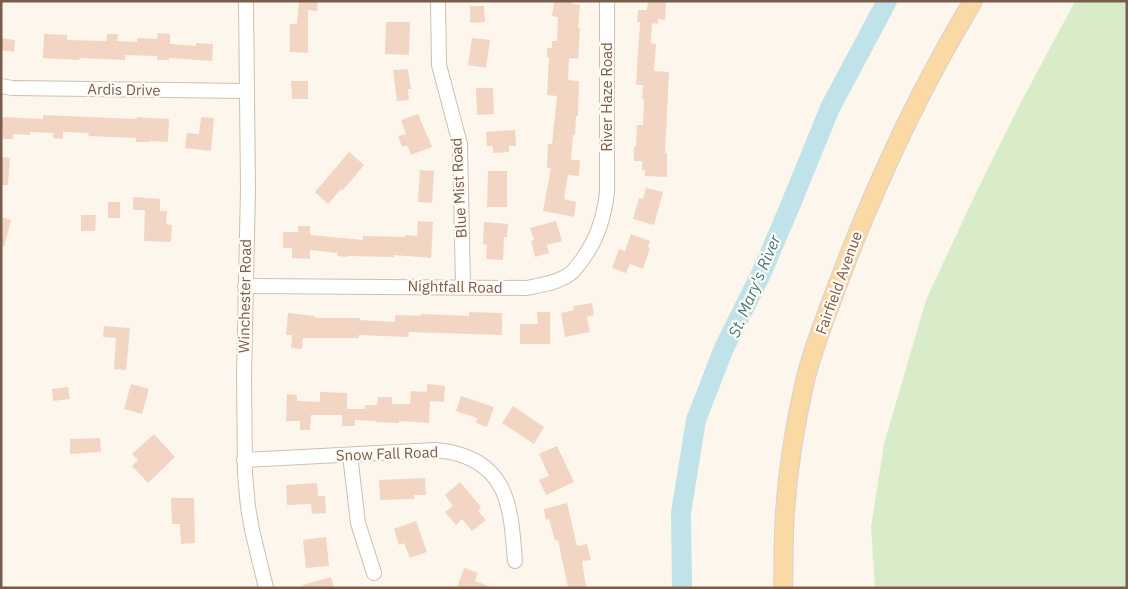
<svg xmlns="http://www.w3.org/2000/svg" width="1128" height="589" font-family="'IBM Plex Sans',sans-serif">
<style>
.green{fill:#d8ecc9}
.lines{fill:none;stroke-linecap:round;stroke-linejoin:round}
.river{stroke:#bfe3e8;stroke-width:20}
.building{fill:#f3d5c3}
.minor-casing{stroke:#d1beb0;stroke-width:16}
.major-casing{stroke:#dad1cd;stroke-width:20}
.minor{stroke:#fff;stroke-width:14}
.major{stroke:#fbd9a5;stroke-width:18}
.labels{text-anchor:middle;stroke-width:4.5;stroke-linejoin:round;paint-order:stroke}
.street-label{font-size:15px;fill:#7a5c4d;stroke:#fffaf3}
.water-label{font-size:16px;font-style:italic;fill:#437c86;stroke:#fffaf3}
</style>
<rect width="100%" height="100%" fill="#fdf6ec"/>
<polygon class="green" points="1076,1 1127,1 1127,588 875,588 871,527 884,444 926,300 974,197 1020,104 1073,5"/>
<g class="lines">
<polyline class="river" points="682,588 681,513 696,420 724,348 761,274 790,206 830,108 887,1"/>
</g>
<g class="building">
<polygon points="299,1 318,1 317,11 308,10 308,53 290,52 290,24 297,24"/>
<polygon points="554,1 573,1 572,4 580,5 578,28 580,28 578,59 569,58 568,80 579,81 578,116 576,116 575,135 573,135 571,160 580,160 579,176 568,175 564,199 576,202 574,217 543,211 551,168 547,168 548,144 552,144 557,96 547,95 549,57 547,57 547,48 552,48 552,41 557,41 558,17 552,16"/>
<polygon points="648,1 666,1 665,20 658,19 658,24 652,23 651,43 656,44 654,71 669,72 665,153 667,153 667,177 645,176 645,170 642,170 642,161 634,161 634,146 636,147 637,125 643,125 644,99 642,99 643,85 636,85 640,22 637,22 638,10 647,10"/>
<polygon points="470,6 484,6 485,22 470,23"/>
<polygon points="386,22 410,22 409,55 385,54"/>
<polygon points="158,33 170,34 170,44 196,46 196,43 213,44 212,61 169,58 169,60 157,60 157,56 125,55 125,60 79,58 79,60 43,58 44,34 67,35 67,40 106,41 107,34 118,34 117,41 137,42 137,38 157,39"/>
<polygon points="1,38 15,40 14,52 1,50"/>
<polygon points="472,38 490,40 486,68 468,65"/>
<polygon points="408,69 411,89 408,89 409,100 397,101 393,70"/>
<polygon points="291,81 308,81 308,99 292,99"/>
<polygon points="476,88 493,88 494,114 477,115"/>
<polygon points="418,114 432,147 411,155 407,145 402,147 398,136 406,134 401,120"/>
<polygon points="43,115 137,119 137,117 169,119 168,142 150,141 150,142 136,142 136,138 88,136 89,133 63,132 63,139 53,138 53,133 31,132 30,135 13,134 13,139 3,139 3,134 1,134 1,117 43,119"/>
<polygon points="201,117 214,118 211,151 185,148 187,133 199,134"/>
<polygon points="515,130 516,146 509,146 509,152 493,153 493,146 487,146 486,132"/>
<polygon points="349,152 364,165 343,190 341,189 328,204 315,192"/>
<polygon points="1,157 10,158 8,185 1,185"/>
<polygon points="420,170 434,171 432,203 418,202"/>
<polygon points="488,171 507,171 507,207 487,207"/>
<polygon points="646,188 663,192 654,225 633,219 639,198 643,199"/>
<polygon points="133,197 160,199 160,211 167,211 166,224 172,225 171,242 144,241 145,210 133,210"/>
<rect x="108" y="202" width="12" height="16"/>
<polygon points="81,215 96,215 95,231 81,231"/>
<polygon points="1,217 11,220 4,247 1,246"/>
<polygon points="418,221 433,222 431,258 394,255 394,257 348,256 348,257 337,256 338,253 310,250 310,259 292,258 292,248 283,248 283,232 298,232 298,226 310,226 310,235 363,240 363,236 405,237 405,235 417,236"/>
<polygon points="556,221 562,241 547,245 549,253 535,257 531,241 534,240 530,228"/>
<polygon points="484,222 508,224 507,237 504,237 503,260 486,259 487,245 483,244"/>
<polygon points="631,234 650,241 648,247 650,248 643,269 630,264 626,273 612,268 619,249 625,251"/>
<polygon points="592,303 594,315 587,317 590,332 565,337 561,313 574,310 573,306"/>
<polygon points="469,312 502,313 502,335 409,332 408,337 359,335 359,338 303,338 302,349 291,348 292,335 286,335 288,313 315,316 315,318 360,318 360,320 395,322 395,315 421,316 421,314 469,316"/>
<polygon points="537,312 550,312 550,344 520,344 520,324 538,324"/>
<polygon points="104,326 130,328 126,370 114,369 116,338 103,337"/>
<polygon points="131,384 149,389 142,414 124,409"/>
<polygon points="427,384 445,386 444,402 430,401 429,423 399,421 399,423 376,422 377,421 355,420 355,426 342,426 342,415 311,415 310,430 300,430 300,421 286,421 287,394 297,395 297,401 320,402 320,392 347,393 347,409 365,409 365,405 377,405 378,397 392,397 392,404 410,404 411,391 427,392"/>
<polygon points="68,387 70,399 53,401 52,389"/>
<polygon points="461,396 494,407 487,427 476,423 477,418 456,411"/>
<polygon points="513,406 544,427 534,444 502,423"/>
<polygon points="154,434 175,457 148,483 132,466 138,460 132,454"/>
<polygon points="100,438 101,452 70,454 70,439"/>
<polygon points="557,446 574,482 546,495 539,480 549,476 539,454"/>
<polygon points="425,478 426,495 414,495 414,499 380,500 379,480"/>
<polygon points="460,482 481,507 478,511 486,520 472,531 462,519 456,525 445,512 453,506 445,495"/>
<polygon points="317,483 318,496 325,496 326,513 312,514 311,504 287,505 286,485"/>
<polygon points="171,498 194,498 195,543 181,544 180,524 172,524"/>
<polygon points="567,503 577,546 587,544 591,560 582,561 586,586 577,588 568,588 558,540 555,541 549,519 546,520 544,509"/>
<polygon points="416,521 427,552 410,558 404,543 399,545 394,529"/>
<polygon points="326,537 329,566 306,568 303,540"/>
<polygon points="464,568 478,573 475,581 491,587 490,588 457,588"/>
<polygon points="331,577 334,588 303,588 303,585"/>
</g>
<g class="lines">
<defs>
<g id="minor">
<polyline points="246,1 248,189 244,375 245,474 248,507 252,530 266,588"/>
<polyline points="438,1 439,65 460,144 463,286"/>
<polyline points="1,86 12,88 247,91"/>
<path d="M245,286l281,2c15,-3 32,-5 45,-15 3,-2 5,-6 8,-9 17,-21 25,-45 28,-72v-191"/>
<polyline points="350,455 358,523 374,573"/>
<path d="M244,460l191,-10c7,1 15,1 23,4 53,15 53,61 57,107"/>
</g>
<path id="major" d="M783,588c1,-25 0,-51 2,-76 3,-44 10,-88 20,-131 8,-34 22,-67 34,-100 36,-96 81,-192 134,-280"/>
</defs>
<use href="#minor" class="minor-casing"/>
<use href="#major" class="major-casing"/>
<use href="#minor" class="minor"/>
<use href="#major" class="major"/>
</g>
<g class="labels">
<g class="street-label">
<text transform="translate(124 90) rotate(1)" y="5">Ardis Drive</text>
<text transform="translate(607 97) rotate(-90)" y="5">River Haze Road</text>
<text transform="translate(459 188) rotate(-93)" y="5">Blue Mist Road</text>
<text transform="translate(839 283) rotate(-70)" y="5">Fairfield Avenue</text>
<text transform="translate(455 287) rotate(1)" y="5">Nightfall Road</text>
<text transform="translate(245 296) rotate(-89)" y="5">Winchester Road</text>
<text transform="translate(387 454) rotate(-2)" y="5">Snow Fall Road</text>
</g>
<g class="water-label">
<text transform="translate(754 286) rotate(-67)" y="6">St. Mary's River</text>
</g>
</g>
<rect width="1128" height="589" fill="none" stroke="#7a5c4d" stroke-width="5"/>
</svg>
